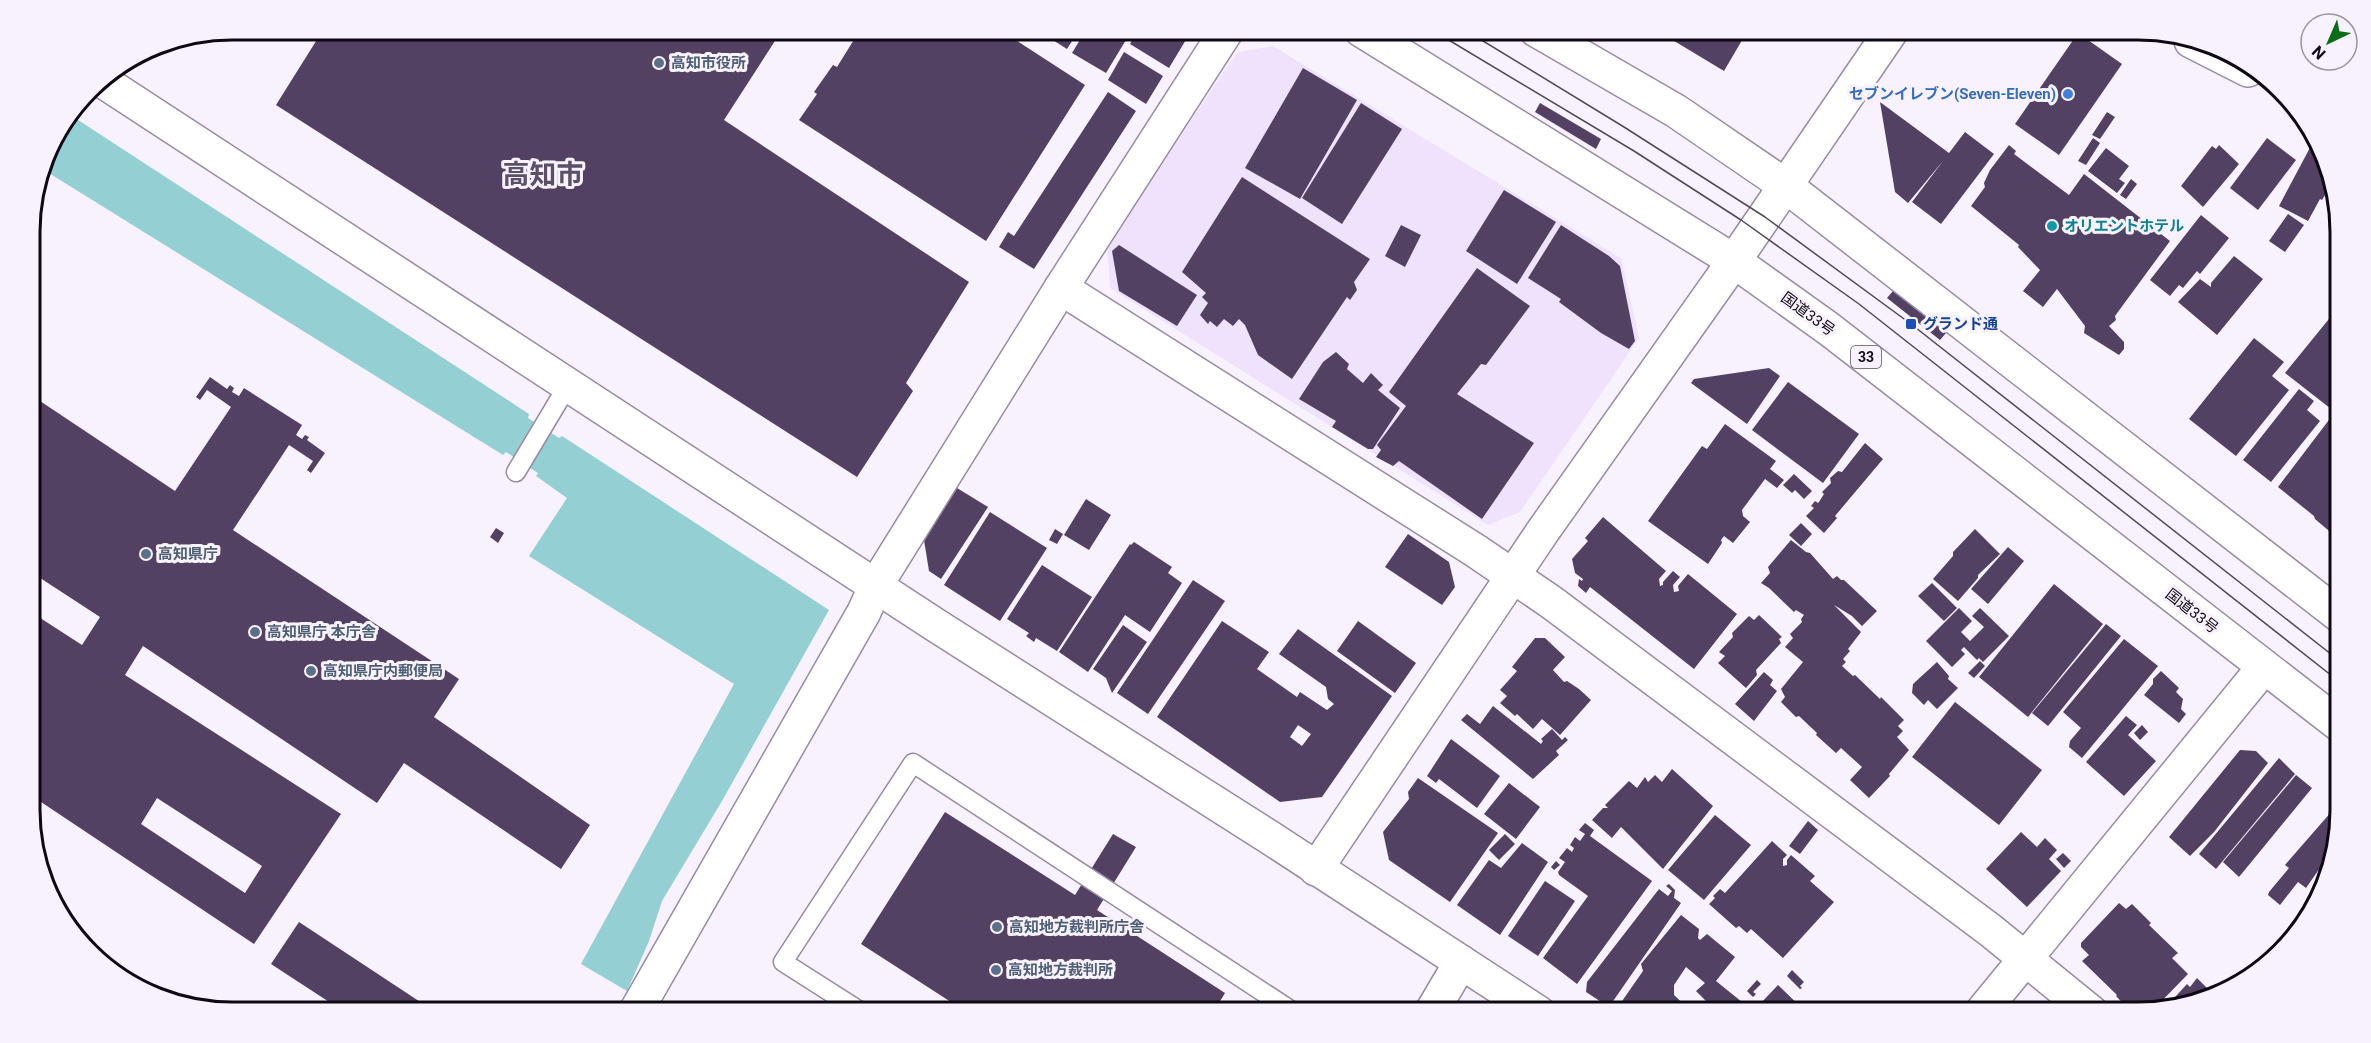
<svg xmlns="http://www.w3.org/2000/svg" width="2371" height="1043" font-family="Roboto,'Noto Sans JP',sans-serif">
<style>
.built{fill:#efe2fd}
.water{fill:#93cfd3}
.building{fill:#534164;fill-rule:evenodd}
.lines{fill:none;stroke-linecap:round;stroke-linejoin:round}
.service-casing{stroke:#988ba4;stroke-width:21}
.minor-casing{stroke:#988ba4;stroke-width:36}
.tertiary-casing{stroke:#988ba4;stroke-width:36}
.trunk-casing{stroke:#988ba4;stroke-width:36}
.service{stroke:#fff;stroke-width:18}
.minor{stroke:#fff;stroke-width:33}
.tertiary{stroke:#fff;stroke-width:33}
.trunk{stroke:#fff;stroke-width:33}
.tram{stroke:#4f4a54;stroke-width:1.5}
.service-dot{fill:#5c6f8a;stroke:#f7f2fd;stroke-width:2}
.shop-dot{fill:#3f7fe0;stroke:#f7f2fd;stroke-width:2}
.culture-dot{fill:#0f9aa8;stroke:#f7f2fd;stroke-width:2}
.transit-dot{fill:#1a4fb4;stroke:#f7f2fd;stroke-width:2}
.labels{text-anchor:middle;stroke-width:6;stroke-linejoin:round;paint-order:stroke}
.shield{fill:#f7f2fd;stroke:#544f58;stroke-width:1.5}
.shield-label{font-size:14px;font-weight:bold;fill:#0e0912}
.service-label{font-size:15px;font-weight:bold;fill:#4e5e75;stroke:#f7f2fd;text-anchor:start}
.shop-label{font-size:15px;font-weight:bold;fill:#366cbe;stroke:#f7f2fd;text-anchor:end}
.culture-label{font-size:15px;font-weight:bold;fill:#0d838f;stroke:#f7f2fd;text-anchor:start}
.street-label{font-size:15px;fill:#0e0912;stroke:#f7f2fd}
.transit-label{font-size:15px;font-weight:bold;fill:#164399;stroke:#f7f2fd;text-anchor:start}
.town-label{font-size:27px;font-weight:bold;fill:#5b5067;stroke:#f7f2fd}
.rim{fill:none;stroke:#0e0912;stroke-width:3}
</style>
<rect width="100%" height="100%" fill="#f7f2fd"/>
<polygon class="built" points="1273,46 1621,258 1639,338 1520,512 1488,525 1110,288 1107,246 1229,64 1239,52"/>
<polygon class="water" points="72,116 529,414 528,418 559,438 562,436 829,610 722,801 662,901 649,941 627,991 581,964 734,684 529,556 567,498 536,476 538,473 506,452 503,455 44,170 51,143"/>
<g class="building">
<polygon points="323,30 782,30 724,120 969,282 906,383 913,391 857,477 276,105"/>
<polygon points="860,30 1000,30 1085,85 986,241 799,120 817,94 814,92 833,65 837,67"/>
<polygon points="1037,30 1079,30 1067,49"/>
<polygon points="1086,30 1132,30 1106,73 1072,53"/>
<polygon points="1138,30 1189,30 1190,33 1169,68 1130,44"/>
<polygon points="1656,30 1748,30 1724,71"/>
<polygon points="2078,33 2122,64 2059,155 2015,124"/>
<polygon points="1124,52 1163,76 1146,104 1108,80"/>
<polygon points="1303,68 1357,100 1300,199 1245,168"/>
<polygon points="1108,92 1136,111 1034,269 999,247 1008,232 1014,236"/>
<polygon points="1880,102 1949,153 1965,132 1994,154 1941,224 1912,202 1943,161 1908,203 1895,192"/>
<polygon points="1361,103 1402,129 1342,224 1302,198"/>
<polygon points="1540,103 1601,139 1596,149 1535,112"/>
<polygon points="2107,112 2115,117 2100,139 2092,135"/>
<polygon points="2093,138 2100,143 2086,165 2078,161"/>
<polygon points="2267,138 2296,160 2258,210 2230,188"/>
<polygon points="2313,142 2332,189 2329,194 2327,192 2322,200 2320,199 2308,221 2279,206"/>
<polygon points="2009,145 2016,151 2014,154 2069,195 2084,174 2170,241 2115,316 2116,320 2109,326 2124,342 2124,349 2119,355 2084,333 2085,326 2057,289 2043,307 2023,291 2040,270 2018,247 2019,245 1971,206 1985,187 1984,183 1990,170"/>
<polygon points="2219,145 2239,164 2203,207 2181,186 2212,146 2216,149"/>
<polygon points="2106,148 2129,166 2119,179 2125,183 2117,193 2088,171"/>
<polygon points="1242,177 1370,259 1354,282 1357,290 1350,300 1347,297 1292,379 1258,355 1245,325 1239,319 1233,326 1224,319 1217,327 1210,321 1208,324 1200,315 1208,303 1202,297 1206,293 1182,272"/>
<polygon points="2131,179 2137,184 2126,199 2120,195"/>
<polygon points="1504,190 1556,222 1517,284 1466,251"/>
<polygon points="2288,214 2304,225 2285,252 2269,241"/>
<polygon points="2201,215 2229,238 2200,274 2197,271 2183,288 2179,285 2170,296 2150,280"/>
<polygon points="1401,225 1421,235 1405,267 1385,256"/>
<polygon points="1561,225 1609,256 1620,266 1635,341 1629,349 1601,333 1559,302 1561,299 1528,278"/>
<polygon points="1119,245 1197,295 1177,326 1119,291 1112,251"/>
<polygon points="2234,256 2263,279 2217,335 2178,302 2200,279 2211,287 2211,283"/>
<polygon points="1477,268 1530,306 1486,365 1481,364 1457,394 1534,443 1482,519 1399,461 1393,466 1376,457 1381,450 1377,445 1406,406 1389,392"/>
<polygon points="1893,291 1946,333 1940,340 1887,298"/>
<polygon points="2333,314 2340,319 2340,530 2335,536 2315,519 2314,516 2278,487 2335,412 2285,373"/>
<polygon points="2254,338 2284,362 2272,376 2289,390 2236,456 2189,419"/>
<polygon points="1336,352 1349,364 1347,369 1363,383 1371,373 1383,385 1378,390 1400,408 1373,449 1368,449 1332,427 1336,421 1299,399 1323,362"/>
<polygon points="1769,368 1780,376 1747,424 1691,383 1694,379"/>
<path d="M210,377l17,12 3,-4 4,3 -2,4 7,4 5,-8 58,37 -6,10 6,4 3,-4 4,2 -2,3 18,13 -14,20 -4,-3 6,-9 -24,-16 -56,85 226,149 -25,38 156,108 -29,44 -157,-106 -27,40 -234,-157 -18,29 216,139 -87,130 -222,-148 -1,-184 51,33 18,-28 -69,-45v-177l144,96 56,-84 -24,-17 -7,10 -4,-3zM157,798l105,68 -17,27 -104,-69z"/>
<polygon points="1788,382 1859,434 1823,483 1752,430"/>
<polygon points="2299,389 2314,401 2307,410 2320,421 2271,482 2243,460"/>
<polygon points="1725,424 1776,461 1770,469 1784,480 1777,488 1765,479 1742,510 1743,516 1750,522 1733,543 1724,536 1721,540 1722,543 1708,564 1648,521 1702,446 1707,449"/>
<polygon points="1865,443 1883,459 1835,516 1837,518 1824,533 1806,516 1814,508 1811,506 1815,501 1818,503 1819,502 1824,494 1822,492 1831,483 1830,478 1838,471 1842,472"/>
<polygon points="1794,474 1812,491 1804,499 1795,490 1792,493 1783,485"/>
<polygon points="957,488 988,507 941,579 929,571 924,540"/>
<polygon points="1086,499 1111,515 1089,550 1064,535"/>
<polygon points="990,512 1047,548 1000,621 944,585"/>
<polygon points="1603,517 1666,571 1659,579 1660,586 1663,585 1663,582 1673,571 1680,577 1673,585 1674,592 1679,591 1678,586 1688,574 1737,614 1694,669 1590,587 1586,593 1578,586 1579,579 1582,581 1583,579 1575,573 1572,559 1588,541 1585,538"/>
<polygon points="1801,523 1812,534 1801,546 1789,535"/>
<polygon points="496,528 504,533 498,543 490,537"/>
<polygon points="1055,529 1063,534 1057,544 1049,540"/>
<polygon points="1975,529 2000,554 1978,575 1978,578 1958,601 1933,579 1953,556 1953,552"/>
<polygon points="1408,534 1449,562 1455,587 1442,605 1385,567"/>
<polygon points="1791,540 1806,552 1810,553 1833,579 1837,576 1841,580 1844,580 1877,611 1862,626 1852,616 1834,605 1861,632 1848,649 1850,651 1843,659 1846,662 1842,666 1853,676 1855,675 1880,699 1881,697 1904,720 1898,726 1903,731 1897,737 1909,750 1889,774 1890,776 1869,798 1850,780 1862,767 1841,748 1836,753 1816,735 1817,733 1799,716 1796,717 1781,702 1785,697 1781,689 1803,662 1785,647 1793,638 1790,634 1802,622 1801,619 1804,615 1796,610 1794,612 1769,588 1761,583 1770,573 1768,567"/>
<polygon points="1134,542 1172,567 1168,573 1182,583 1150,632 1125,615 1088,672 1059,652 1130,544 1131,545"/>
<polygon points="2008,547 2024,561 1988,604 1971,589"/>
<polygon points="1042,565 1092,597 1057,651 1036,638 1034,642 1026,636 1029,633 1007,619"/>
<polygon points="1193,580 1225,601 1148,714 1117,693"/>
<polygon points="1932,583 1957,608 1944,621 1918,596"/>
<polygon points="2054,584 2103,624 2028,717 1979,677"/>
<polygon points="1959,608 1972,621 1961,632 1970,641 1984,627 1972,616 1980,608 2009,636 1983,662 1979,658 1977,660 1964,647 1961,650 1965,654 1952,667 1926,641"/>
<polygon points="1759,615 1782,637 1779,639 1781,643 1756,670 1757,675 1746,688 1718,663 1725,656 1719,652 1733,637 1732,633 1749,616 1754,620"/>
<path d="M1222,621l47,31 -12,17 40,28 3,-5 27,18 7,-6 -6,-5 -2,-12 -47,-33 19,-25 94,67 -70,101 -42,5 -123,-85zM1298,725l13,9 -9,12 -12,-9z"/>
<polygon points="1358,621 1416,663 1395,693 1337,651"/>
<polygon points="2106,624 2121,636 2048,726 2032,713"/>
<polygon points="1123,625 1147,642 1112,693 1106,678 1093,669"/>
<polygon points="1535,638 1545,638 1565,657 1553,670 1564,682 1567,681 1579,689 1591,700 1560,735 1542,719 1533,729 1517,714 1515,716 1500,703 1507,696 1500,690 1517,671 1512,667"/>
<polygon points="2124,639 2158,666 2082,758 2069,747 2070,741 2081,728 2063,712"/>
<polygon points="1980,661 1985,666 1974,678 1968,673"/>
<polygon points="1937,662 1949,676 1948,679 1958,688 1937,709 1928,700 1924,705 1912,693 1913,684"/>
<polygon points="2161,671 2179,688 2176,692 2183,699 2181,709 2186,714 2179,723 2144,695 2153,684 2153,679"/>
<polygon points="1764,672 1773,680 1770,685 1777,691 1754,721 1735,704"/>
<polygon points="1955,702 2042,770 1999,825 1912,757"/>
<polygon points="1493,706 1541,744 1543,741 1541,739 1552,729 1562,740 1565,737 1568,740 1556,751 1559,755 1533,779 1461,720 1467,714 1480,724"/>
<polygon points="2126,716 2137,725 2128,735 2156,761 2124,796 2086,762"/>
<polygon points="2142,725 2148,732 2140,740 2134,733"/>
<polygon points="1451,739 1500,776 1477,808 1439,779 1436,783 1427,776"/>
<polygon points="2240,750 2256,751 2268,763 2214,832 2190,856 2169,837"/>
<polygon points="2279,758 2295,774 2216,869 2199,854"/>
<polygon points="1672,769 1713,806 1663,869 1621,827 1612,838 1592,820 1603,808 1608,808 1605,805 1629,781 1637,788 1645,777 1648,782 1655,775 1662,782"/>
<polygon points="2296,775 2312,788 2239,877 2223,862"/>
<polygon points="1418,778 1498,833 1450,902 1389,860 1383,832 1409,799 1408,792"/>
<polygon points="1509,783 1540,807 1516,839 1484,814"/>
<polygon points="2339,803 2341,810 2334,848 2306,888 2298,882 2280,905 2268,895 2269,892 2289,868 2285,865"/>
<polygon points="945,812 1075,895 1113,834 1136,847 1097,910 1225,993 1213,1013 968,1013 861,944"/>
<polygon points="1715,815 1751,845 1704,900 1668,870"/>
<polygon points="1808,821 1818,830 1800,854 1789,846"/>
<polygon points="1585,823 1594,830 1590,836 1652,881 1577,984 1543,958 1588,896 1559,875 1558,872 1565,862 1559,858 1567,848 1572,852 1574,848 1570,845 1575,837 1580,841 1585,834 1579,830"/>
<polygon points="2021,832 2037,847 2045,838 2057,850 2049,859 2061,871 2027,907 1986,869"/>
<polygon points="1505,834 1515,844 1499,860 1489,850"/>
<polygon points="1772,841 1787,855 1783,859 1783,866 1787,865 1787,860 1791,855 1815,876 1810,881 1834,902 1783,958 1751,929 1747,933 1739,926 1736,928 1709,904 1715,898 1713,896 1720,889 1725,893"/>
<polygon points="1522,843 1548,862 1500,935 1457,905 1489,860 1501,868"/>
<polygon points="2063,853 2071,861 2064,868 2056,859"/>
<polygon points="1556,861 1560,865 1554,870 1551,867"/>
<polygon points="1545,881 1575,901 1538,956 1508,936"/>
<polygon points="1669,884 1675,890 1674,898 1681,903 1609,1007 1586,992 1587,982 1659,889 1668,896 1672,891 1666,886"/>
<polygon points="2119,903 2126,909 2132,904 2151,923 2149,925 2178,953 2172,958 2188,974 2150,1013 2132,1013 2116,996 2117,995 2082,961 2089,955 2081,947 2081,943"/>
<polygon points="1681,915 1699,929 1698,938 1700,940 1707,934 1735,957 1716,981 1742,1002 1738,1007 1742,1013 1726,1013 1710,1001 1707,1002 1696,991 1705,983 1686,967 1674,985 1674,995 1693,1013 1677,1013 1667,1003 1658,1013 1621,1013 1620,1004 1643,971 1641,964"/>
<polygon points="299,922 437,1013 346,1013 271,964"/>
<polygon points="1792,970 1804,982 1800,986 1802,988 1800,989 1787,976"/>
<polygon points="2197,978 2211,992 2166,1007 2187,984 2190,987"/>
<polygon points="1757,980 1761,984 1753,992 1756,994 1753,997 1747,991"/>
<polygon points="1778,985 1807,1013 1769,1013 1760,1004"/>
<polygon points="1702,1003 1712,1013 1697,1013 1695,1010"/>
</g>
<g class="lines">
<defs>
<g id="service">
<polyline points="516,472 568,385"/>
<polyline points="863,1013 783,962 913,763 1295,1013"/>
</g>
<g id="minor">
<polyline points="2191,41 2248,70"/>
<polyline points="1061,288 1476,551 1551,602 1990,930 2092,1013"/>
<polyline points="635,1013 864,612 876,585 1061,288 1227,30"/>
<polyline points="1981,1013 2264,667"/>
</g>
<g id="tertiary">
<polyline points="101,80 937,626 1269,837 1539,1013"/>
<polyline points="1316,869 1543,531 1734,261 1892,30"/>
<polyline points="1431,1013 1461,962"/>
</g>
<g id="trunk">
<polyline points="1361,30 1734,261 1829,329 2341,726"/>
<polyline points="1536,30 1676,111 1786,186 2340,616"/>
</g>
</defs>
<use href="#service" class="service-casing"/>
<use href="#minor" class="minor-casing"/>
<use href="#tertiary" class="tertiary-casing"/>
<use href="#trunk" class="trunk-casing"/>
<use href="#service" class="service"/>
<use href="#minor" class="minor"/>
<use href="#tertiary" class="tertiary"/>
<use href="#trunk" class="trunk"/>
<g class="tram">
<polyline points="1432,30 1634,151 1741,220 1859,304 2341,683"/>
<polyline points="1465,30 1624,127 1765,217 1911,324 2341,662"/>
</g>
</g>
<g class="service-dot">
<circle cx="659" cy="63" r="6"/>
<circle cx="146" cy="554" r="6"/>
<circle cx="255" cy="632" r="6"/>
<circle cx="311" cy="671" r="6"/>
<circle cx="997" cy="927" r="6"/>
<circle cx="996" cy="970" r="6"/>
</g>
<circle class="shop-dot" cx="2068" cy="94" r="6"/>
<circle class="culture-dot" cx="2052" cy="226" r="6"/>
<rect class="transit-dot" x="1905" y="318" width="12" height="12" rx="3"/>
<g class="labels">
<rect class="shield" x="1851" y="346" width="30" height="22" rx="4.5"/>
<g class="shield-label">
<text x="1866" y="362">33</text>
</g>
<g class="service-label">
<text x="671" y="68">高知市役所</text>
<text x="158" y="559">高知県庁</text>
<text x="267" y="637">高知県庁 本庁舎</text>
<text x="323" y="676">高知県庁内郵便局</text>
<text x="1009" y="932">高知地方裁判所庁舎</text>
<text x="1008" y="975">高知地方裁判所</text>
</g>
<g class="shop-label">
<text x="2056" y="99">セブンイレブン(Seven-Eleven)</text>
</g>
<g class="culture-label">
<text x="2064" y="231">オリエントホテル</text>
</g>
<g class="street-label">
<text transform="translate(1808 314) rotate(36)" y="5">国道33号</text>
<text transform="translate(2192 611) rotate(38)" y="5">国道33号</text>
</g>
<g class="transit-label">
<text x="1923" y="329">グランド通</text>
</g>
<g class="town-label">
<text x="543" y="184">高知市</text>
</g>
</g>
<path d="M0 0H2371V1043H0ZM232 40H2138A192 192 0 0 1 2330 232V810A192 192 0 0 1 2138 1002H232A192 192 0 0 1 40 810V232A192 192 0 0 1 232 40Z" fill="#f7f2fd" fill-rule="evenodd"/>
<path class="rim" d="M232 40H2138A192 192 0 0 1 2330 232V810A192 192 0 0 1 2138 1002H232A192 192 0 0 1 40 810V232A192 192 0 0 1 232 40Z"/>
<g transform="translate(2329 42) rotate(224)"><circle r="28" fill="#f7f2fd" stroke="#9a959f" stroke-width="1.5"/>
<path d="M0-4.5L10 22L0 15L-10 22Z" fill="#0c6c18"/>
<text y="-9" font-size="16" font-weight="bold" text-anchor="middle" fill="#0e0912">N</text>
</g>
</svg>
